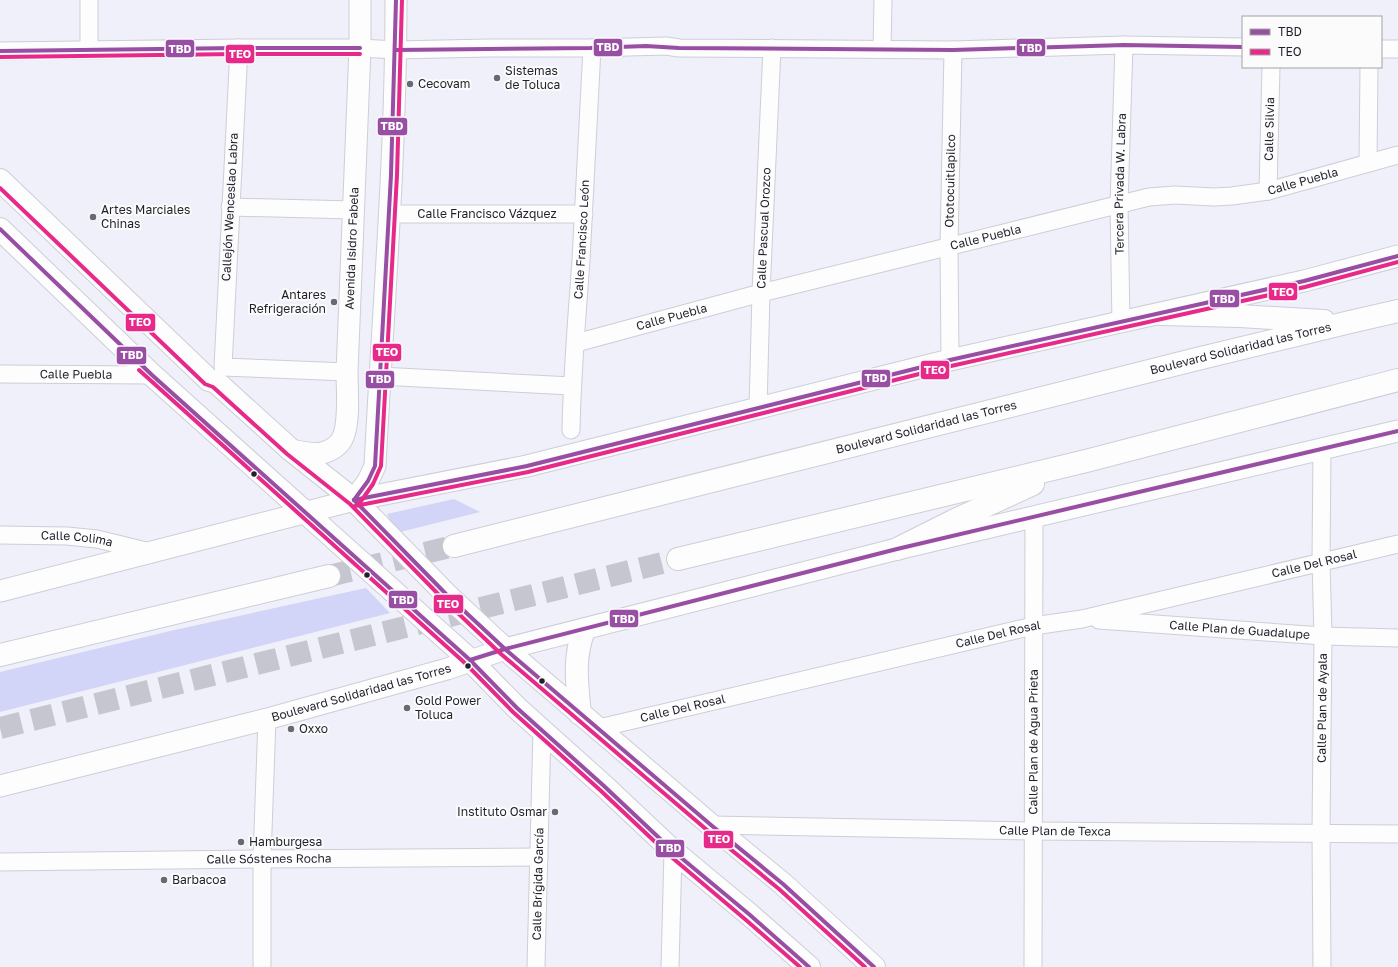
<svg xmlns="http://www.w3.org/2000/svg" width="1398" height="967" font-family="'Golos Text',sans-serif">
<style>
.green{fill:#d2d4f8}
.lines{fill:none;stroke-linecap:round;stroke-linejoin:round}
.highway-tunnel{stroke:#c5c6d0;stroke-width:22;stroke-dasharray:22 11;stroke-linecap:butt}
.minor-casing{stroke:#cdced7;stroke-width:19}
.major-casing{stroke:#cdced7;stroke-width:23}
.highway-casing{stroke:#cdced7;stroke-width:24}
.minor{stroke:#fdfdfe;stroke-width:17}
.major{stroke:#fdfdfe;stroke-width:21}
.highway{stroke:#fdfdfe;stroke-width:22}
.bus-1-casing{stroke:#fbfbfb;stroke-width:7}
.bus-2-casing{stroke:#fbfbfb;stroke-width:7}
.bus-1{stroke:#984ea3;stroke-width:4}
.bus-2{stroke:#e7298a;stroke-width:4}
.poi-dot{fill:#686972;stroke:#fbfbfb;stroke-width:1.5}
.bus-dot{fill:#1f202a;stroke:#fbfbfb;stroke-width:1.5}
.labels{text-anchor:middle;stroke-width:4;stroke-linejoin:round;paint-order:stroke}
.poi-label{font-size:12px;fill:#1f202a;stroke:#fbfbfb;text-anchor:start}
.street-label{font-size:12px;fill:#1f202a;stroke:#fbfbfb}
.line-badge{stroke:#fbfbfb;stroke-width:1.5}
.badge-label{font-size:11px;text-anchor:middle;font-weight:bold;fill:#fff}
</style>
<rect width="100%" height="100%" fill="#eff0f9"/>
<g class="green">
<polygon points="454,499 480,512 396,533 387,514"/>
<polygon points="366,588 390,613 0,712 0,672 170,631"/>
</g>
<g class="lines">
<g class="highway-tunnel">
<polyline points="329,576 454,546"/>
<polyline points="0,728 678,559"/>
</g>
<defs>
<g id="minor">
<polyline points="89,0 89,49"/>
<polyline points="239,48 223,367 347,372"/>
<polyline points="882,49 883,0"/>
<polyline points="1381,49 1398,49"/>
<polyline points="0,51 239,48 360,48 396,50 489,48 592,48 666,46 679,48 953,50 1124,45 1243,47"/>
<polyline points="1368,163 1369,67"/>
<path id="s1" d="M1268,191l3,-124"/>
<polyline points="230,207 353,210"/>
<path id="s2" d="M389,214h195"/>
<path id="s3" d="M1121,323l-2,-119 5,-159"/>
<path id="s4" d="M576,343l185,-50 388,-96 26,-2 39,2 18,-1 36,-5 130,-36"/>
<path id="s5" d="M950,360l-1,-114 4,-196"/>
<path id="s6" d="M0,374l152,1"/>
<polyline points="380,376 572,386"/>
<path id="s7" d="M758,409l3,-116 11,-245"/>
<path id="s8" d="M571,430c1,-57 6,-113 10,-170 4,-70 7,-141 11,-212"/>
<path id="s9" d="M0,535l67,1 30,3 53,13"/>
<path id="s10" d="M1099,620l224,16 75,2"/>
<path id="s11" d="M599,728l434,-102 49,-7 316,-75"/>
<path id="s12" d="M711,825l322,6 365,3"/>
<path id="s13" d="M0,862l262,-3 277,-2"/>
<polyline points="262,967 262,859 267,719"/>
<path id="s14" d="M536,967l6,-237"/>
<polyline points="670,967 673,851"/>
<path id="s15" d="M1033,967l1,-450"/>
<path id="s16" d="M1322,967l-1,-134 2,-197 -2,-74 1,-113"/>
</g>
<g id="major">
<path id="s17" d="M291,450c10,2 21,5 31,3 9,-2 18,-8 21,-16 7,-16 4,-47 4,-65l13,-324v-48"/>
<path d="M354,500l14,-19 7,-15c8,-155 21,-311 21,-466"/>
<polyline points="0,591 354,500 527,466 950,360 1304,281 1398,256"/>
<path id="s18" d="M0,786l267,-67 180,-50 58,-20 392,-100 501,-118"/>
</g>
<g id="highway">
<polyline points="0,180 209,380 216,382 291,450 354,500 446,594 505,649 711,825 783,884 874,967"/>
<polyline points="0,229 152,375 470,660 517,708 604,786 673,851 750,915 809,967"/>
<polyline points="1161,314 1240,316 1324,321"/>
<path id="s19" d="M454,546l743,-187 153,-37 48,-11"/>
<polyline points="897,549 953,521 1033,484"/>
<polyline points="678,559 1086,461 1398,380"/>
<polyline points="0,655 329,576"/>
<path d="M580,714c-3,-30 -7,-56 4,-84"/>
</g>
</defs>
<use href="#minor" class="minor-casing"/>
<use href="#major" class="major-casing"/>
<use href="#highway" class="highway-casing"/>
<use href="#minor" class="minor"/>
<use href="#major" class="major"/>
<use href="#highway" class="highway"/>
<defs>
<g id="bus-1">
<polyline points="396,50 590,48 646,46 679,48 953,50 1124,45 1243,47"/>
<polyline points="0,51 239,48 360,48"/>
<polyline points="0,229 152,375 470,660 517,708 604,786 673,851 750,915 809,967"/>
<polyline points="354,500 527,466 950,360 1304,281 1398,256"/>
<polyline points="354,500 446,594 505,649 711,825 783,884 874,967"/>
<polyline points="354,500 368,481 375,466 391,175 396,0"/>
<polyline points="470,660 505,649 897,549 1398,431"/>
</g>
<g id="bus-2">
<polyline points="0,57 239,54 360,54"/>
<polyline points="0,188 205,384 213,387 287,454 350,504 442,598 501,654 707,830 779,889 865,967"/>
<polyline points="139,370 466,664 513,712 600,790 669,855 746,920 800,967"/>
<polyline points="359,504 373,484 381,466 397,175 402,0"/>
<polyline points="355,506 528,472 951,366 1305,287 1398,262"/>
</g>
</defs>
<use href="#bus-1" class="bus-1-casing"/>
<use href="#bus-2" class="bus-2-casing"/>
<use href="#bus-1" class="bus-1"/>
<use href="#bus-2" class="bus-2"/>
</g>
<g class="poi-dot">
<circle cx="497" cy="78" r="4"/>
<circle cx="410" cy="84" r="4"/>
<circle cx="93" cy="217" r="4"/>
<circle cx="334" cy="302" r="4"/>
<circle cx="407" cy="708" r="4"/>
<circle cx="291" cy="729" r="4"/>
<circle cx="555" cy="812" r="4"/>
<circle cx="241" cy="842" r="4"/>
<circle cx="164" cy="880" r="4"/>
</g>
<g class="bus-dot">
<circle cx="254" cy="474" r="3.5"/>
<circle cx="367" cy="575" r="3.5"/>
<circle cx="468" cy="666" r="3.5"/>
<circle cx="542" cy="681" r="3.5"/>
</g>
<g class="labels">
<g class="poi-label">
<text x="505" y="75">Sistemas<tspan x="505" dy="14">de Toluca</tspan></text>
<text x="418" y="88">Cecovam</text>
<text x="101" y="214">Artes Marciales<tspan x="101" dy="14">Chinas</tspan></text>
<text x="326" y="299" text-anchor="end">Antares<tspan x="326" dy="14">Refrigeración</tspan></text>
<text x="415" y="705">Gold Power<tspan x="415" dy="14">Toluca</tspan></text>
<text x="299" y="733">Oxxo</text>
<text x="547" y="816" text-anchor="end">Instituto Osmar</text>
<text x="249" y="846">Hamburgesa</text>
<text x="172" y="884">Barbacoa</text>
</g>
<g class="street-label">
<text dy="4" stroke="none"><textPath href="#s1" startOffset="62">Calle Silvia</textPath></text>
<text dy="4" stroke="none"><textPath href="#s5" startOffset="179">Ototocuitlapilco</textPath></text>
<text dy="4" stroke="none"><textPath href="#s4" startOffset="747">Calle Puebla</textPath></text>
<text dy="4" stroke="none"><textPath href="#s3" startOffset="139">Tercera Privada W. Labra</textPath></text>
<text transform="translate(230 207) rotate(-87)" y="4">Callejón Wenceslao Labra</text>
<text dy="4" stroke="none"><textPath href="#s2" startOffset="98">Calle Francisco Vázquez</textPath></text>
<text dy="4" stroke="none"><textPath href="#s7" startOffset="181">Calle Pascual Orozco</textPath></text>
<text dy="4" stroke="none"><textPath href="#s4" startOffset="423">Calle Puebla</textPath></text>
<text dy="4" stroke="none"><textPath href="#s8" startOffset="191">Calle Francisco León</textPath></text>
<text dy="4" stroke="none"><textPath href="#s17" startOffset="248">Avenida Isidro Fabela</textPath></text>
<text dy="4" stroke="none"><textPath href="#s4" startOffset="99">Calle Puebla</textPath></text>
<text dy="4" stroke="none"><textPath href="#s19" startOffset="811">Boulevard Solidaridad las Torres</textPath></text>
<text dy="4" stroke="none"><textPath href="#s6" startOffset="76">Calle Puebla</textPath></text>
<text dy="4" stroke="none"><textPath href="#s19" startOffset="487">Boulevard Solidaridad las Torres</textPath></text>
<text dy="4" stroke="none"><textPath href="#s9" startOffset="77">Calle Colima</textPath></text>
<text dy="4" stroke="none"><textPath href="#s11" startOffset="734">Calle Del Rosal</textPath></text>
<text dy="4" stroke="none"><textPath href="#s10" startOffset="141">Calle Plan de Guadalupe</textPath></text>
<text dy="4" stroke="none"><textPath href="#s11" startOffset="410">Calle Del Rosal</textPath></text>
<text dy="4" stroke="none"><textPath href="#s18" startOffset="373">Boulevard Solidaridad las Torres</textPath></text>
<text dy="4" stroke="none"><textPath href="#s16" startOffset="259">Calle Plan de Ayala</textPath></text>
<text dy="4" stroke="none"><textPath href="#s11" startOffset="86">Calle Del Rosal</textPath></text>
<text dy="4" stroke="none"><textPath href="#s15" startOffset="225">Calle Plan de Agua Prieta</textPath></text>
<text dy="4" stroke="none"><textPath href="#s12" startOffset="344">Calle Plan de Texca</textPath></text>
<text dy="4" stroke="none"><textPath href="#s13" startOffset="269">Calle Sóstenes Rocha</textPath></text>
<text dy="4" stroke="none"><textPath href="#s14" startOffset="83">Calle Brígida García</textPath></text>
</g>
</g>
<g class="line-badge">
<rect x="593" y="38" width="30" height="19" rx="4" fill="#984ea3"/>
<rect x="1016" y="38" width="30" height="19" rx="4" fill="#984ea3"/>
<rect x="165" y="39" width="30" height="19" rx="4" fill="#984ea3"/>
<rect x="225" y="44" width="30" height="20" rx="4" fill="#e7298a"/>
<rect x="377" y="117" width="31" height="19" rx="4" fill="#984ea3"/>
<rect x="1268" y="282" width="30" height="19" rx="4" fill="#e7298a"/>
<rect x="1209" y="289" width="31" height="19" rx="4" fill="#984ea3"/>
<rect x="125" y="313" width="31" height="19" rx="4" fill="#e7298a"/>
<rect x="372" y="343" width="30" height="19" rx="4" fill="#e7298a"/>
<rect x="116" y="346" width="31" height="19" rx="4" fill="#984ea3"/>
<rect x="920" y="360" width="30" height="20" rx="4" fill="#e7298a"/>
<rect x="861" y="369" width="30" height="19" rx="4" fill="#984ea3"/>
<rect x="365" y="370" width="30" height="19" rx="4" fill="#984ea3"/>
<rect x="388" y="590" width="30" height="19" rx="4" fill="#984ea3"/>
<rect x="433" y="594" width="31" height="20" rx="4" fill="#e7298a"/>
<rect x="609" y="609" width="30" height="19" rx="4" fill="#984ea3"/>
<rect x="703" y="830" width="31" height="19" rx="4" fill="#e7298a"/>
<rect x="655" y="839" width="30" height="19" rx="4" fill="#984ea3"/>
</g>
<g class="badge-label">
<text x="608" y="51">TBD</text>
<text x="1031" y="52">TBD</text>
<text x="180" y="53">TBD</text>
<text x="240" y="58">TEO</text>
<text x="392" y="130">TBD</text>
<text x="1283" y="296">TEO</text>
<text x="1224" y="303">TBD</text>
<text x="140" y="326">TEO</text>
<text x="387" y="356">TEO</text>
<text x="132" y="359">TBD</text>
<text x="935" y="374">TEO</text>
<text x="876" y="382">TBD</text>
<text x="380" y="383">TBD</text>
<text x="403" y="604">TBD</text>
<text x="448" y="608">TEO</text>
<text x="624" y="623">TBD</text>
<text x="719" y="843">TEO</text>
<text x="670" y="852">TBD</text>
</g>
<rect x="1242" y="16" width="140" height="52" fill="#fbfbfb" stroke="#a3a3a7"/>
<rect x="1250" y="29" width="20" height="6" fill="#984ea3" stroke="#a3a3a7"/>
<text x="1278" y="36" font-size="12" fill="#1f202a">TBD</text>
<rect x="1250" y="49" width="20" height="6" fill="#e7298a" stroke="#a3a3a7"/>
<text x="1278" y="56" font-size="12" fill="#1f202a">TEO</text>
</svg>
